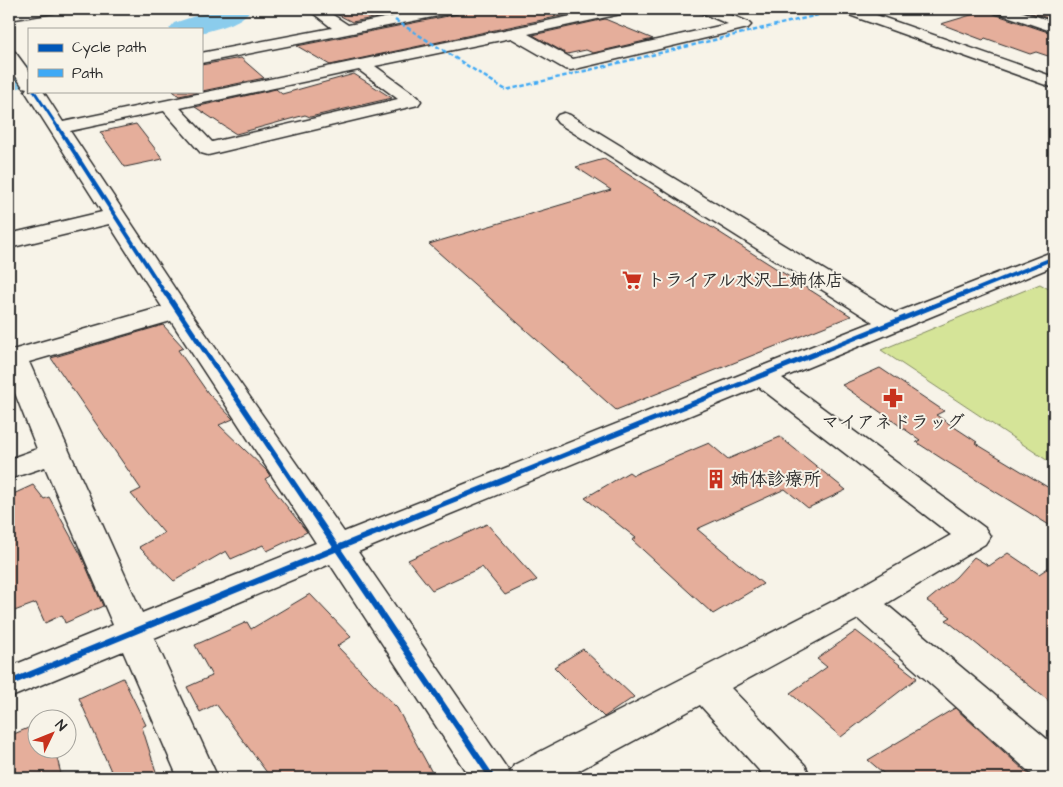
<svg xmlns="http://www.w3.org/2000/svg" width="1063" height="787" font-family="'Architects Daughter','Klee One',sans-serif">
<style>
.green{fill:#d5e498;stroke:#808862}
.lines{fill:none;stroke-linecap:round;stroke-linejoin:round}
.river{fill:#8bccec;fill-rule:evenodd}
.building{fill:#e5ae9b;stroke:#2b2b2b}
.minor-casing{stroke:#2b2b2b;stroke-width:3}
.highway-casing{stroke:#2b2b2b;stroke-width:3}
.minor{fill:#f7f3e8;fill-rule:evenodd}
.highway{fill:#f7f3e8;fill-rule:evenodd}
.quiet{stroke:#3fa9f5;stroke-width:2.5;stroke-dasharray:4.5 2.5;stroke-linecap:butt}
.cycleway-far3-casing{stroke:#f7f3e8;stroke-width:5}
.cycleway-far2-casing{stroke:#f7f3e8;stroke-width:6}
.cycleway-far1-casing{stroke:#f7f3e8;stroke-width:8}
.cycleway-casing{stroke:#f7f3e8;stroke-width:9}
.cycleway-far3{stroke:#0057b8;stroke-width:3}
.cycleway-far2{stroke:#0057b8;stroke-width:4}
.cycleway-far1{stroke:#0057b8;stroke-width:5}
.cycleway{stroke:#0057b8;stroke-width:6}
.labels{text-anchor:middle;stroke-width:4;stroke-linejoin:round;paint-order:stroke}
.poi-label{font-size:18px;font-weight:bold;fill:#2b2b2b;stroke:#f7f3e8;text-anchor:start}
</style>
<rect width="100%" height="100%" fill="#f7f3e8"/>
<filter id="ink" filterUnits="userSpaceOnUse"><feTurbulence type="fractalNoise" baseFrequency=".02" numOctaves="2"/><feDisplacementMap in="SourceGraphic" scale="10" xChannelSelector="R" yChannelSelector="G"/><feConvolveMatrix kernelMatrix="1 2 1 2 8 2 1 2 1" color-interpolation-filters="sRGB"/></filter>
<g filter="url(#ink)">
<polygon class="green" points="1040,284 1054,292 1054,465 881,350"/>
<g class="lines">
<g class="river">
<path d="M216,9h35c-10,15 -33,19 -50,24v-4h-32l5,-6z"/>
<polygon points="29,65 29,85 9,91 9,71"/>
</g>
</g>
<g class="building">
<polygon points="327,9 422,9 352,22"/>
<polygon points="462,9 586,9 589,10 330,65 297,46 458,14"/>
<polygon points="991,9 994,14 1054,34 1054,58 1036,52 1030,54 985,38 983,40 941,24"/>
<polygon points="1019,9 1054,9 1054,20"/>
<polygon points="605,19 653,39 593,53 586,50 567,54 533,35"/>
<polygon points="241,58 264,78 179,96 173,91 201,91 201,65"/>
<polygon points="354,74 392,98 310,117 305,115 236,134 195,107 276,89 282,94"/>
<polygon points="136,124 163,159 125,167 100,132"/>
<polygon points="604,159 851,316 616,410 429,244 611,190 576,167"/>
<polygon points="163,325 184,348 178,350 208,393 233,419 219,425 267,471 270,476 265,479 307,532 267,551 263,545 231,559 226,551 174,581 139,547 164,533 131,494 141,489 51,358"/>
<polygon points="880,368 944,411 936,415 977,442 975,443 1054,491 1054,528 944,460 916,442 920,440 842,385"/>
<polygon points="780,437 846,490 808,508 785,489 697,529 763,584 713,614 632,540 636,538 585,498 629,472 633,475 709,443 728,459"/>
<polygon points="33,485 44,499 49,497 81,555 103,606 65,623 62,615 45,623 36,603 9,613 9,496"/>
<polygon points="487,524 537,580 505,595 482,567 432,590 408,560"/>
<polygon points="1008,553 1039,574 1054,564 1054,705 946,620 951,617 927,601 956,577 974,557 989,566"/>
<polygon points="310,594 351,637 337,646 397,708 435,778 271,778 216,704 200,712 187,687 212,676 195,645 247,622 251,629"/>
<polygon points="856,631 917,678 841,737 790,693 827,667 817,659"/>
<polygon points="583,649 634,697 604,717 554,667"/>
<polygon points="123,678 146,725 142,727 158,778 114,778 79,698"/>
<polygon points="955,708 1033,778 889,778 868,760"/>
<polygon points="38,724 38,750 55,750 62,778 9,778 9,736"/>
</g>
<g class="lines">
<defs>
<g id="minor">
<polygon points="27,9 60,9 58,12 53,13 9,20 9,12"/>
<polygon points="308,9 324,9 348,25 431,9 460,9 458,12 453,13 201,63 201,53 332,28"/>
<path d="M605,9h27l-2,3 -5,1 -97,21 45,25 155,-35 -28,-12 -2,-3h19l31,13 3,3 -3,3 -177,42 -6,-1 -54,-31 -136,28 43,31 3,4 -3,4 -210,50 -7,-2 -37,-42 -94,20 119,179 155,222 529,-210 -315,-199 -3,-4 3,-4 6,-2 6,2 325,198 159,-62v15l-272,112 203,150 5,8 -5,8 -99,60 168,141v33h-18l-178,-159 -127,69 74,77 6,13h-45l-66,-73 -135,73h-95l-140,-214 -176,74 64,140h-40l-55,-127 -114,47v-31l104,-42 -68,-158 -36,12v-20l28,-10 -28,-71v-27l153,-44 -53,-83 -100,24v-14l93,-22 -77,-121 2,-3 -4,-1 -14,-21v-16l6,2 14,19v20h14l20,31zM359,70l39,29 -186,43 -32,-34zM171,321l145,222 -174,70 -113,-251zM759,387l192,148 -102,58 -335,172 -4,8 -152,-221z"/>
<polygon points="839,9 859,9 1054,77 1054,88 841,12"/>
<polygon points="993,9 1014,9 1054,22 1054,32 995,12"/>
</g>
<polygon id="highway" points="892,9 890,12 862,18 857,17 855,14 857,11 866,9"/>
</defs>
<use href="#minor" class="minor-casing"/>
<use href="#highway" class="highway-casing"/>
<use href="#minor" class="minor"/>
<use href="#highway" class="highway"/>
<polyline class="quiet" points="395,20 506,90 818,15"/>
<defs>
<polyline id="cycleway-far3" points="34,91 59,129"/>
<g id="cycleway-far2">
<polyline points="58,127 166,295"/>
<polyline points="963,295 1054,258"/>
</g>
<g id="cycleway-far1">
<polyline points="166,293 311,509"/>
<polyline points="431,509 966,293"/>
</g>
<g id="cycleway">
<polyline points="310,508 492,778"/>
<polyline points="9,683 435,508"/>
</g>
</defs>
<use href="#cycleway-far3" class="cycleway-far3-casing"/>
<use href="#cycleway-far2" class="cycleway-far2-casing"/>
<use href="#cycleway-far1" class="cycleway-far1-casing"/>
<use href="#cycleway" class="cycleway-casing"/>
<use href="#cycleway-far3" class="cycleway-far3"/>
<use href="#cycleway-far2" class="cycleway-far2"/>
<use href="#cycleway-far1" class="cycleway-far1"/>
<use href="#cycleway" class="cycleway"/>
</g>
</g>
<defs>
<symbol id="supermarket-bare" viewBox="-9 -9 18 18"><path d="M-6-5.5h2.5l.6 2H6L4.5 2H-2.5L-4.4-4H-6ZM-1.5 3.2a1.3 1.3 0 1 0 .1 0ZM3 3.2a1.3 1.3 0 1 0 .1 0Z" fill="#c8321e" stroke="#f7f3e8" stroke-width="2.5" paint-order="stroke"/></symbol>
<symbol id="pharmacy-bare" viewBox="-9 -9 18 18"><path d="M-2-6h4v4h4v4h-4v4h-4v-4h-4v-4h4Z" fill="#c8321e" stroke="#f7f3e8" stroke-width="2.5" paint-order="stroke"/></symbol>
<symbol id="building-bare" viewBox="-9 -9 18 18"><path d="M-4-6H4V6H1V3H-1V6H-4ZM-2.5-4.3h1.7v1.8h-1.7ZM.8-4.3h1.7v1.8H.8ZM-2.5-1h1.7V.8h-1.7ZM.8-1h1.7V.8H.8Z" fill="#c8321e" stroke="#f7f3e8" stroke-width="2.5" paint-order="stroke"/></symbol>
</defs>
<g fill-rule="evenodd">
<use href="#supermarket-bare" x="618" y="266" width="28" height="28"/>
<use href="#pharmacy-bare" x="879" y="384" width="28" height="28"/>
<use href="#building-bare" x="702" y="465" width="28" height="28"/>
</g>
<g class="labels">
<g class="poi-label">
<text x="647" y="286">トライアル水沢上姉体店</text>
<text x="893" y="428" text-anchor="middle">マイアネドラッグ</text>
<text x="731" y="485">姉体診療所</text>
</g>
</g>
<rect width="1063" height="787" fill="none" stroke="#f7f3e8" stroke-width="30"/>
<rect x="15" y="15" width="1033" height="757" fill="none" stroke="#2b2b2b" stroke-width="2" filter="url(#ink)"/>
<rect x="28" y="28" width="175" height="65" fill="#f7f3e8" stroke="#a5a39c"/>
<rect x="38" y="44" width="25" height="8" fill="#0057b8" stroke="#a5a39c"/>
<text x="72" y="52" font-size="15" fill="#2b2b2b">Cycle path</text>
<rect x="38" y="69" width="25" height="8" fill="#3fa9f5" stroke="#a5a39c"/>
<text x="72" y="78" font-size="15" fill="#2b2b2b">Path</text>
<g transform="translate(52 734) rotate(47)"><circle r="24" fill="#f7f3e8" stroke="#a5a39c"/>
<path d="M0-4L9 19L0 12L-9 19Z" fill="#c8321e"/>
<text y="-8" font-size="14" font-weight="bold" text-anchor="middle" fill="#2b2b2b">N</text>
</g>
</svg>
